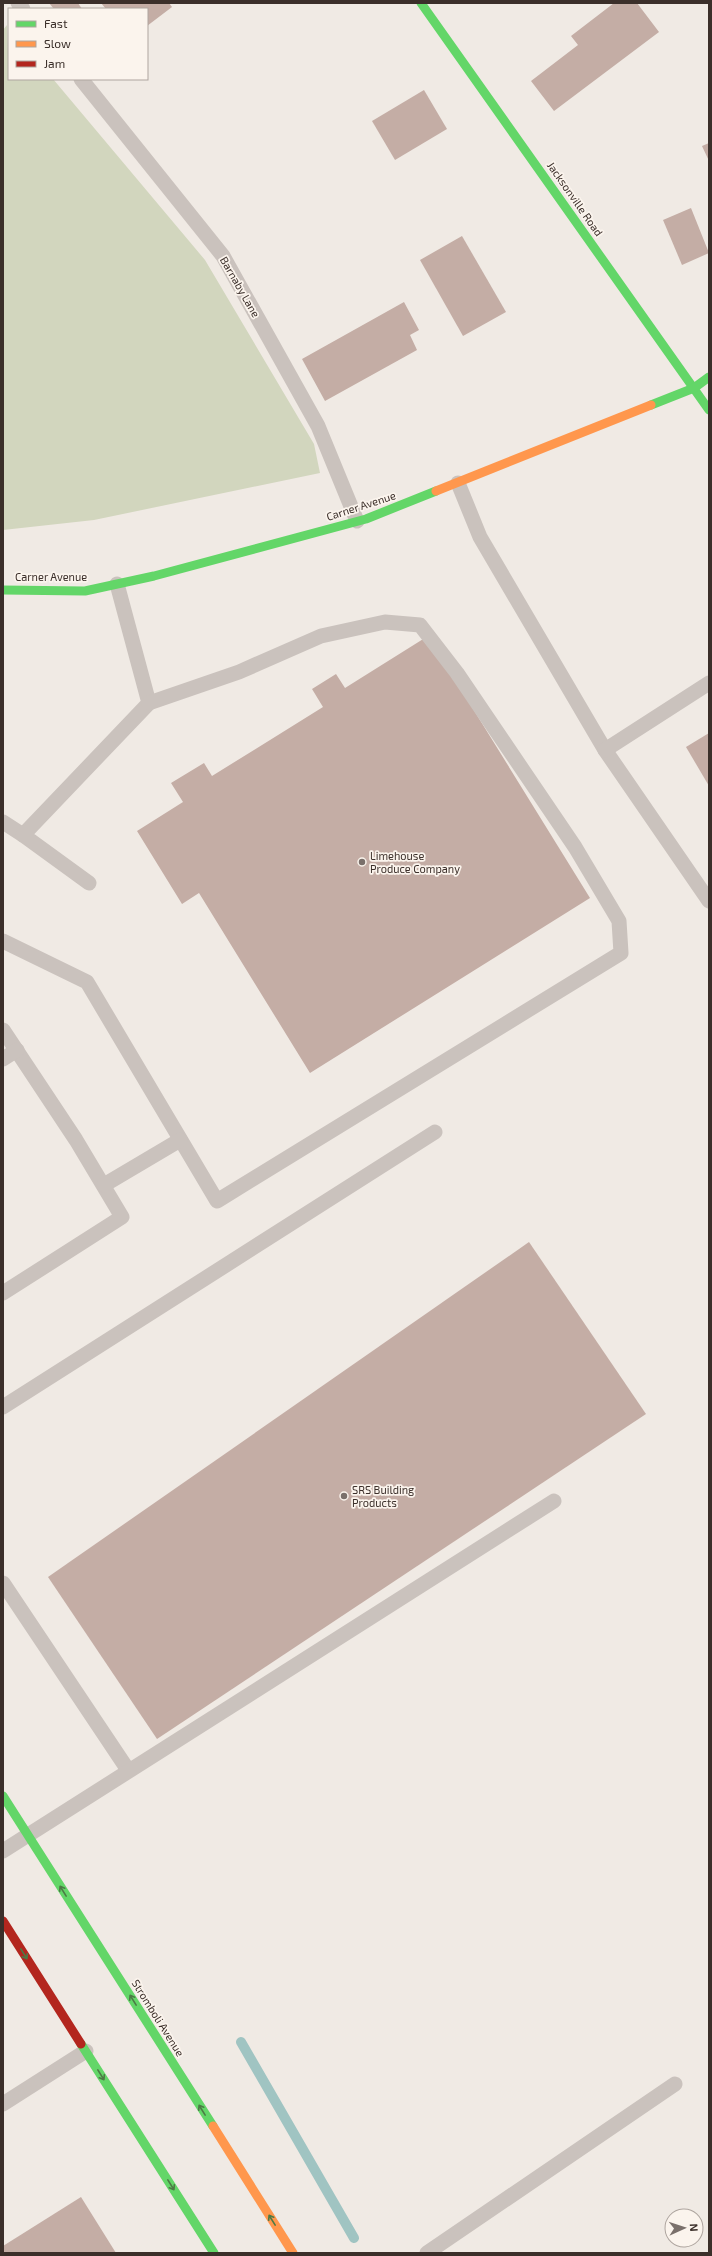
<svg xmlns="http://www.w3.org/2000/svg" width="712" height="2256" font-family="'Exo 2',sans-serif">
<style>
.green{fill:#d2d6be}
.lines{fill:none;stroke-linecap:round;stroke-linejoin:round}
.stream{stroke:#a0c4c2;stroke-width:10}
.building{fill:#c4ada5}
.lane{stroke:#cac2bd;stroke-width:15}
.fast{stroke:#63d668;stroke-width:9}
.slow{stroke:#ff974d;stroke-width:9}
.jam{stroke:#b3261e;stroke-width:9}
.oneway{stroke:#4d7a46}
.poi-dot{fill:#7a706b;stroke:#fbf4ed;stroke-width:1.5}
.labels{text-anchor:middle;stroke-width:3.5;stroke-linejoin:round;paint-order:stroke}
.street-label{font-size:11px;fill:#3b2f2a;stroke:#fbf4ed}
.poi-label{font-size:11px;fill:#3b2f2a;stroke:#fbf4ed;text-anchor:start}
</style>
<rect width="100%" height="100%" fill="#f0eae4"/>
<polygon class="green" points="7,25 9,79 53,79 205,260 314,444 320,473 94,520 3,530 3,30"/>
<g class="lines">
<polyline class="stream" points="241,2042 354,2238"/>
</g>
<g class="building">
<polygon points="49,3 78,3 82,9 54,9"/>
<polygon points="101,3 169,3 172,7 147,26 147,9 106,9"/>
<polygon points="614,3 637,3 659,32 554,111 531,81 578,45 571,36"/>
<polygon points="424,90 447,129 395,160 372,121"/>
<polygon points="709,143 709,161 702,146"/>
<polygon points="691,208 709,253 682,265 663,220"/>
<polygon points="462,236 506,312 463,336 420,260"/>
<polygon points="404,302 419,330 410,335 417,350 325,401 302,359"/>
<polygon points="428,636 590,898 310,1073 199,893 182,904 137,831 183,802 171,783 204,763 212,776 323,707 312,689 336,674 345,688"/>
<polygon points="709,733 709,786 686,747"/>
<polygon points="529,1242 646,1414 157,1739 48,1577"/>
<polygon points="81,2197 116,2253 3,2253 3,2246"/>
</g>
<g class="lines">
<g class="lane">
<polyline points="18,3 23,9"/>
<polyline points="81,79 223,256 318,426 357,521"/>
<polyline points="458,483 480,537 605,750 709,901"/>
<polyline points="605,750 709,683"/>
<polyline points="3,822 23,835"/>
<polyline points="89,883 23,835 149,703 117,584"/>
<polyline points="3,941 87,982 217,1201 621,953 619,921 575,847 457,673 420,625 385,622 321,636 239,672 149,703"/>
<polyline points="3,1030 76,1140 122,1217 3,1293"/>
<polyline points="3,1059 17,1050"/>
<polyline points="104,1185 180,1140"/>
<polyline points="3,1407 435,1132"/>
<polyline points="3,1583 128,1770"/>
<polyline points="3,1851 554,1501"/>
<polyline points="3,2104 86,2051"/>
<polyline points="427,2253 675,2084"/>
</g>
<g class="fast">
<polyline points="421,3 709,410"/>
<polyline points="651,405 694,388 709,377"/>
<polyline points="3,590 85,591 154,576 366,519 436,491"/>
<polyline points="3,1796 213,2126"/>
<polyline points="81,2044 214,2253"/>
</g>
<g class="slow">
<polyline points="436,491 651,405"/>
<polyline points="213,2126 293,2253"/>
</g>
<polyline class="jam" points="3,1921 81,2044"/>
</g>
<defs><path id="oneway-shaft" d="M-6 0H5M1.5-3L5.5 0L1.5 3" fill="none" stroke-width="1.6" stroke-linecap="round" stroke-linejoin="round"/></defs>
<g class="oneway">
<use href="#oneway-shaft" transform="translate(63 1891) rotate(-122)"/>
<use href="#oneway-shaft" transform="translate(24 1954) rotate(58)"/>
<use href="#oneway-shaft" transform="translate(133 2000) rotate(-122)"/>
<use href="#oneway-shaft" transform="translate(101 2075) rotate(58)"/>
<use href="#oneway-shaft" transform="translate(202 2110) rotate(-122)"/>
<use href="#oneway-shaft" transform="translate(171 2185) rotate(58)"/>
<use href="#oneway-shaft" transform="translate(272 2220) rotate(-122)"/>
</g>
<g class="poi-dot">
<circle cx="362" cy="862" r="4"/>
<circle cx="344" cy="1496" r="4"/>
</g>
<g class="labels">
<g class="street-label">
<text transform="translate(575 199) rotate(55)" y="4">Jacksonville Road</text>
<text transform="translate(240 287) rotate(60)" y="4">Barnaby Lane</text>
<text transform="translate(361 506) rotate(-18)" y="4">Carner Avenue</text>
<text x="51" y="581">Carner Avenue</text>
<text transform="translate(158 2018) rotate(58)" y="4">Stromboli Avenue</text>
</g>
<g class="poi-label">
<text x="370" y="860">Limehouse<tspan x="370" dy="13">Produce Company</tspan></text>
<text x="352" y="1494">SRS Building<tspan x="352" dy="13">Products</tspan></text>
</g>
</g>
<rect width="712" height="2256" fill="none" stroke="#3b2f2a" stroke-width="8"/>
<rect x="8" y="8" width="140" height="72" fill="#fbf4ed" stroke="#aea59f"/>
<rect x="16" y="21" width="20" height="6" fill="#63d668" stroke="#aea59f"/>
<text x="44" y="28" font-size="12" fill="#3b2f2a">Fast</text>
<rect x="16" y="41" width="20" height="6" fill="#ff974d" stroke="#aea59f"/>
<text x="44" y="48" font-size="12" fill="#3b2f2a">Slow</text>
<rect x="16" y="61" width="20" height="6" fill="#b3261e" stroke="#aea59f"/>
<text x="44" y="68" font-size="12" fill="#3b2f2a">Jam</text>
<g transform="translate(684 2228) rotate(87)"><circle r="19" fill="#fbf4ed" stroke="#aea59f"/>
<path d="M0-3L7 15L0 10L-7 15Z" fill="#7a706b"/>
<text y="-6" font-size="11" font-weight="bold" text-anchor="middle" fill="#3b2f2a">N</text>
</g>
</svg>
